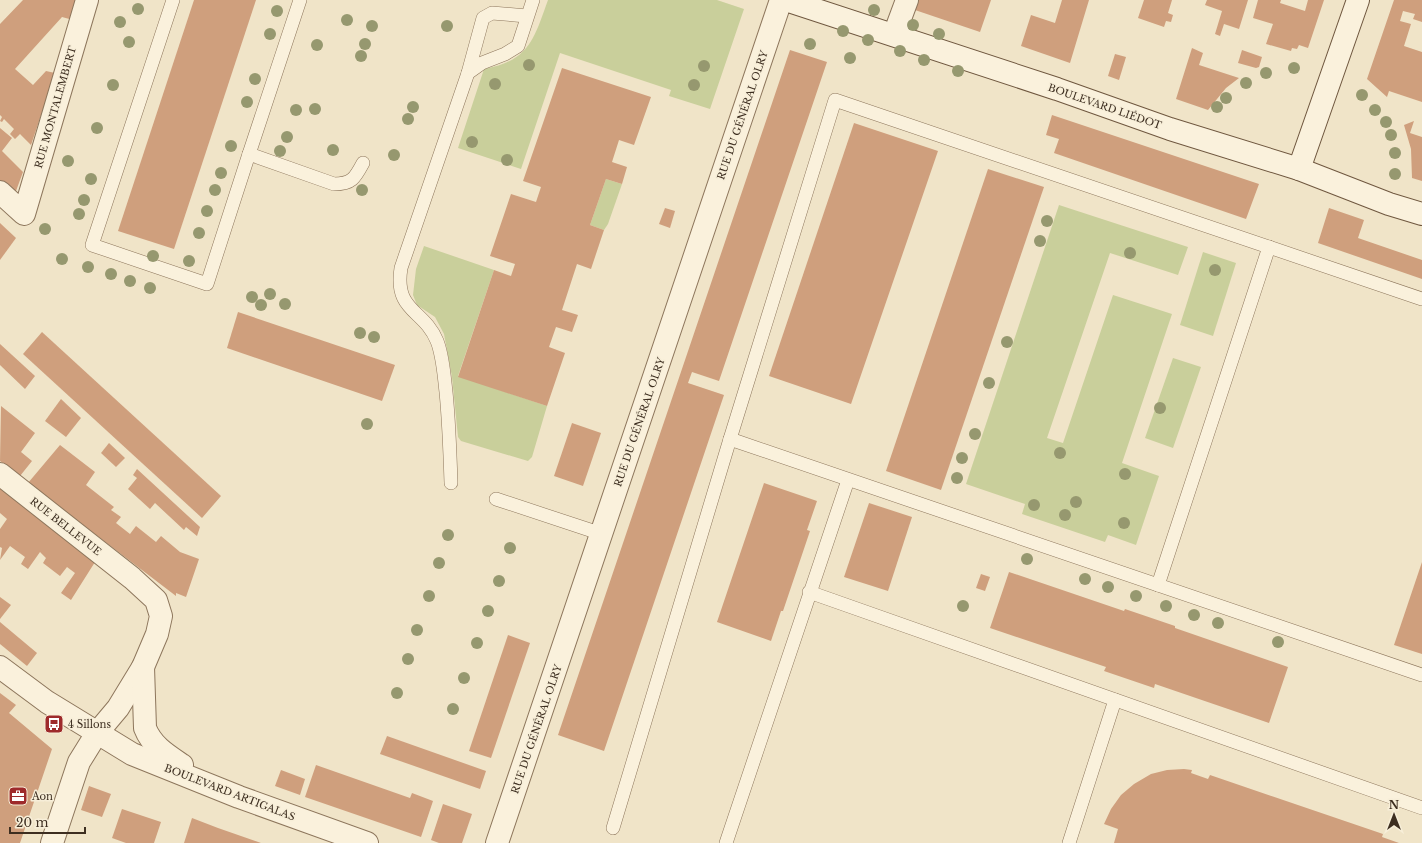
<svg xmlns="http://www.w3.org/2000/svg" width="1422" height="843" font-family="'Libre Baskerville',serif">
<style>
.green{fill:#c9cf9b}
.building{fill:#cf9f7d}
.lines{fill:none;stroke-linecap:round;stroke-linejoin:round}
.service-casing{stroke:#8d765c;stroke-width:14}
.minor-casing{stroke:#8d765c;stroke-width:24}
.tertiary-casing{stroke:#8d765c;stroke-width:24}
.secondary-casing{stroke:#6f573f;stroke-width:24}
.service{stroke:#faf1dc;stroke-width:13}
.minor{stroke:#faf1dc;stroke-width:22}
.tertiary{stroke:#faf1dc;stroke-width:22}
.secondary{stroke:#faf1dc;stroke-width:22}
.tree{fill:#96986f}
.labels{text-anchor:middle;stroke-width:3;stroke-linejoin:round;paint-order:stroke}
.street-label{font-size:10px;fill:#3d2e20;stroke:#f7eed8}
.poi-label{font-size:10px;fill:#3d2e20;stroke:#f7eed8;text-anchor:start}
</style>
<rect width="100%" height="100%" fill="#f0e4c8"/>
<g class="green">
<path d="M548,0h169l27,9 -34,100 -41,-13 2,-6 -111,-37 -39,116 -63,-21 26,-79c45,-8 50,-30 64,-69z"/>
<polygon points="606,179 622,184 608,224 604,230 590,225"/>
<polygon points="1059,205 1188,247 1178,275 1110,253 1047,438 1063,443 1113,295 1172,314 1122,463 1159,476 1136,545 1108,535 1105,542 1022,514 1025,504 966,484"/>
<polygon points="424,246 494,270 458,376 547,406 532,457 528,461 461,441 458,437 452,377 444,334 435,317 417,305 413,295 416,269"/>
<polygon points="1203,252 1236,263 1213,336 1180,325"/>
<polygon points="1173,358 1201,367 1173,448 1145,438"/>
</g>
<g class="building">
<polygon points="23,0 75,0 79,3 73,20 62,17 15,69 33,85 46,71 55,73 31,145 20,134 15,139 10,134 14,129 4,119 2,122 0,121 2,117 0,115 0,24"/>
<polygon points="194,0 256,0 174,249 118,231"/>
<polygon points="915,0 991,0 980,32 912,9"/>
<polygon points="1062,0 1089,0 1070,63 1021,46 1031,15 1055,23"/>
<polygon points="1144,0 1172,0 1168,13 1173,15 1171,22 1166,21 1164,27 1138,18"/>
<polygon points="1207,0 1248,0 1239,29 1224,24 1220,36 1215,34 1222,11 1205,5"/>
<polygon points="1258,0 1281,0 1280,3 1305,11 1308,0 1324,0 1308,48 1299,45 1297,49 1292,48 1291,51 1266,44 1273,24 1253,18"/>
<polygon points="1394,0 1422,0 1422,22 1413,19 1415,14 1403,11 1400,21 1411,24 1404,46 1422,52 1422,102 1389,91 1387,97 1367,79"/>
<polygon points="1192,48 1203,53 1199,65 1239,78 1226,88 1208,110 1176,99"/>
<polygon points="790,50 827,62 719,381 692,372 688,383 724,395 604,751 558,735"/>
<polygon points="1242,50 1262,57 1259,67 1256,68 1238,63"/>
<polygon points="1115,54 1126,57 1119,80 1108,76"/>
<polygon points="562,68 651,97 634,145 619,140 612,162 627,167 622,184 606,179 590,225 604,230 591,269 577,264 562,310 578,315 572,332 556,327 549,347 565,353 547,406 458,377 494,270 511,276 515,264 490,256 511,194 536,202 541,187 523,181"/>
<polygon points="1052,115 1259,184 1246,219 1054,153 1059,139 1046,135"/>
<polygon points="1414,121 1410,133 1422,137 1422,181 1412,178 1411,149 1404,125"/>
<polygon points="854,123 938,151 851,404 769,376"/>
<polygon points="0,128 12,138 2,151 23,172 16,191 10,191 0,182"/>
<polygon points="988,169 1044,187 941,490 886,471"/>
<polygon points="665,208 675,211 670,228 659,224"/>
<polygon points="1329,208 1364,220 1358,238 1422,260 1422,279 1318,243"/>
<polygon points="0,223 16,238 0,260"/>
<polygon points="238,312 395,365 382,401 227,348"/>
<polygon points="42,332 221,496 202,518 23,354"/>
<polygon points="0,344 35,376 25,389 0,365"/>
<polygon points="61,399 81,418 66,437 45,421"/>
<polygon points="1,406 35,433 21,452 32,461 20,476 0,461"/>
<polygon points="572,423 601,433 583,486 554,476"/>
<polygon points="109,443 125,458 116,467 101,453"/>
<polygon points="60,445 95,472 86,485 114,507 111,510 121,517 116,523 130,534 136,526 156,542 161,536 180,552 199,559 186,597 176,593 176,596 28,483"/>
<polygon points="137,469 200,527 197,536 186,527 184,530 155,503 150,509 128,489 137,478 133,475"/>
<polygon points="764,483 817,501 807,530 810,531 783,611 781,611 771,641 717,622"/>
<polygon points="0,488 95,562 71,600 61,593 75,573 67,567 60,576 43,563 46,558 40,552 28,569 21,564 25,557 10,546 0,560 2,548 0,547 0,529 7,519 0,513"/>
<polygon points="869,503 912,517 888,591 844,577"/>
<polygon points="1422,562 1422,654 1394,645"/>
<polygon points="1009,572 1124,611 1125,609 1175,626 1175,628 1288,667 1269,723 1155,684 1154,688 1104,671 1106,667 990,628"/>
<polygon points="981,574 990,577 985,591 976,588"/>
<polygon points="0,597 11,605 0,619"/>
<polygon points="0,622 37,653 27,666 0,644"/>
<polygon points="508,635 530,643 491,758 469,751"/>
<polygon points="0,693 16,705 9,713 52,749 20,843 0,843"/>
<polygon points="387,736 486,771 480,789 380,754"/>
<polygon points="316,765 410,798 412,793 433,801 421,837 305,797"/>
<polygon points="1184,769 1192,770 1191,773 1208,779 1210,775 1383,834 1382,837 1399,843 1114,843 1118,829 1104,824 1111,809 1121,795 1134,784 1151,774 1167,770"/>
<polygon points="281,770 305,779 300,795 275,786"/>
<polygon points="89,786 111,794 102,817 81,810"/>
<polygon points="443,804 472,814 462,843 439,843 431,840"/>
<polygon points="122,809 161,822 154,843 126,843 112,838"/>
<polygon points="192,818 218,828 261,843 184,843"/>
</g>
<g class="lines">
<defs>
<g id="service">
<polyline points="173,0 92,245 207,284 249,154"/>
<path d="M300,0l-51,154 85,30c18,0 21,-6 29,-21"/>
<polyline points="468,73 483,18 492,13 527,16"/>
<polyline points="730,439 1422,675"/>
<path d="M451,483c-1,-31 -2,-61 -5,-91 -2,-17 -3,-36 -9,-51 -13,-32 -43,-29 -36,-73l67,-195 14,-10 23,-9 13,-8 15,-46"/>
<polyline points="496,499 602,534"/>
<polyline points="1158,585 1269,247"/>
<polyline points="809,592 1422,808"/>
<polyline points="613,828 730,439 835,100 1422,299"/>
<polyline points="726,843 848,480"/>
<polyline points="1069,843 1115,700"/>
</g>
<g id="minor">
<polyline points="894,35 907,0"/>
<polyline points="0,192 24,214 87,0"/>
<polyline points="52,843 79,762 97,733"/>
<polyline points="497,843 781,0"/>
</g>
<g id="tertiary">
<polyline points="0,474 132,578 156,600 161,616 157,634 143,667 118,708 97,733"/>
<polyline points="0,667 47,702 132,754 239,797 367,843"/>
<path d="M143,667l2,61c7,18 22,27 37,37"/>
</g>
<g id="secondary">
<polyline points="786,0 1057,89 1170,129 1299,169 1389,204 1422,214"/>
<polyline points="1299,169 1358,0"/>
</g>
</defs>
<use href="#service" class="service-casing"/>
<use href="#minor" class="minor-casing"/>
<use href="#tertiary" class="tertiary-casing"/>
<use href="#secondary" class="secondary-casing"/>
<use href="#service" class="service"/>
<use href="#minor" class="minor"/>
<use href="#tertiary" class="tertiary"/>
<use href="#secondary" class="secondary"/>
</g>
<g class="tree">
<circle cx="138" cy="9" r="6"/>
<circle cx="874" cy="10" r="6"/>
<circle cx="277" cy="11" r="6"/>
<circle cx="347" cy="20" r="6"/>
<circle cx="120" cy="22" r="6"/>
<circle cx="913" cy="25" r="6"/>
<circle cx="372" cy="26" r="6"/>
<circle cx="447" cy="26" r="6"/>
<circle cx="843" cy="31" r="6"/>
<circle cx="270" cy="34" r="6"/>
<circle cx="939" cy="34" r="6"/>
<circle cx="868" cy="40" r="6"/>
<circle cx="129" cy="42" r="6"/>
<circle cx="365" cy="44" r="6"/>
<circle cx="810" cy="44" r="6"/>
<circle cx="317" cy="45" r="6"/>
<circle cx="900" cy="51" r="6"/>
<circle cx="361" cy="56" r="6"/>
<circle cx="850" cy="58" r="6"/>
<circle cx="924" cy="60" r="6"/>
<circle cx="529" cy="65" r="6"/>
<circle cx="704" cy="66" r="6"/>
<circle cx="1294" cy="68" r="6"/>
<circle cx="958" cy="71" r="6"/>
<circle cx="1266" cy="73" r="6"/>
<circle cx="255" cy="79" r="6"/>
<circle cx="1246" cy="83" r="6"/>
<circle cx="495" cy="84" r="6"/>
<circle cx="113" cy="85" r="6"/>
<circle cx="694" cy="85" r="6"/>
<circle cx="1362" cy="95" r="6"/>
<circle cx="1226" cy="98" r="6"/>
<circle cx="247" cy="102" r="6"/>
<circle cx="413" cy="107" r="6"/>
<circle cx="1217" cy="107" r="6"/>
<circle cx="315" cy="109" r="6"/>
<circle cx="296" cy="110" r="6"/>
<circle cx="1375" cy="110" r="6"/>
<circle cx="408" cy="119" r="6"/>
<circle cx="1386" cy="122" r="6"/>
<circle cx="97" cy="128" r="6"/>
<circle cx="1391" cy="135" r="6"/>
<circle cx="287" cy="137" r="6"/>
<circle cx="472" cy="142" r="6"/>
<circle cx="231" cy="146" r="6"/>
<circle cx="333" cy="150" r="6"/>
<circle cx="280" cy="151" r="6"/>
<circle cx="1395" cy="153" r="6"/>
<circle cx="394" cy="155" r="6"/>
<circle cx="507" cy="160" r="6"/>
<circle cx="68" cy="161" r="6"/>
<circle cx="221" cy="173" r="6"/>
<circle cx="1395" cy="174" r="6"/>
<circle cx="91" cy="179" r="6"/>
<circle cx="215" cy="190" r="6"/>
<circle cx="362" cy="190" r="6"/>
<circle cx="84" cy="200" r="6"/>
<circle cx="207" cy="211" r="6"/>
<circle cx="79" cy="214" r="6"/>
<circle cx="1047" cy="221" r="6"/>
<circle cx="45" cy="229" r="6"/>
<circle cx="199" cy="233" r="6"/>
<circle cx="1040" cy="241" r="6"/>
<circle cx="1130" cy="253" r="6"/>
<circle cx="153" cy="256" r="6"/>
<circle cx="62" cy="259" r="6"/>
<circle cx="189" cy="261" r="6"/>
<circle cx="88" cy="267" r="6"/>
<circle cx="1215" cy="270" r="6"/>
<circle cx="111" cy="274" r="6"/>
<circle cx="130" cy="281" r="6"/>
<circle cx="150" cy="288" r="6"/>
<circle cx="270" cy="294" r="6"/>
<circle cx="252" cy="297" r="6"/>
<circle cx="285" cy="304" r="6"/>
<circle cx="261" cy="305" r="6"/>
<circle cx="360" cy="333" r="6"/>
<circle cx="374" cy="337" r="6"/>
<circle cx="1007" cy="342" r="6"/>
<circle cx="989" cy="383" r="6"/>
<circle cx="1160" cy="408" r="6"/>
<circle cx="367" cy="424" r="6"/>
<circle cx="975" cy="434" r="6"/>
<circle cx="1060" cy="453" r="6"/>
<circle cx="962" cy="458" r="6"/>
<circle cx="1125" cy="474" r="6"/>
<circle cx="957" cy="478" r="6"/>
<circle cx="1076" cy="502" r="6"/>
<circle cx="1034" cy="505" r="6"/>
<circle cx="1065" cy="515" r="6"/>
<circle cx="1124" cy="523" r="6"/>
<circle cx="448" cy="535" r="6"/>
<circle cx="510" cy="548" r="6"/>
<circle cx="1027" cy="559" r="6"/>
<circle cx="439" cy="563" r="6"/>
<circle cx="1085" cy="579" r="6"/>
<circle cx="499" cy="581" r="6"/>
<circle cx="1108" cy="587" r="6"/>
<circle cx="429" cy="596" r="6"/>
<circle cx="1136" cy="596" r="6"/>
<circle cx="963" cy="606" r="6"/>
<circle cx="1166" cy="606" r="6"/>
<circle cx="488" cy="611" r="6"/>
<circle cx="1194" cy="615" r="6"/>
<circle cx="1218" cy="623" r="6"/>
<circle cx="417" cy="630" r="6"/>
<circle cx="1278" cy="642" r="6"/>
<circle cx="477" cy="643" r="6"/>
<circle cx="408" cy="659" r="6"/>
<circle cx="464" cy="678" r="6"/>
<circle cx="397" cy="693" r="6"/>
<circle cx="453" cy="709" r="6"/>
</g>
<defs>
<symbol id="bus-square" viewBox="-11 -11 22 22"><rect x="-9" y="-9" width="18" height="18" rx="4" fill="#9e2a2b" stroke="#f7eed8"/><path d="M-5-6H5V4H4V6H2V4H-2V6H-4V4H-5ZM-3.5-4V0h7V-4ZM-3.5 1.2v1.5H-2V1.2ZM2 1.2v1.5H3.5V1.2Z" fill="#fff"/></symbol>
<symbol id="office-square" viewBox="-11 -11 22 22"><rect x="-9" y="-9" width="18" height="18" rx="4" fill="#9e2a2b" stroke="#f7eed8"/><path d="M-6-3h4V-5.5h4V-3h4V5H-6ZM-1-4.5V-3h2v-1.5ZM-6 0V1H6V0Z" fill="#fff"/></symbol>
</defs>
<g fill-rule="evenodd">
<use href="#bus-square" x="43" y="713" width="22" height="22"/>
<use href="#office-square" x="7" y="785" width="22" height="22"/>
</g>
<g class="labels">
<g class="street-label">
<text transform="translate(1105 106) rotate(19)" y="4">BOULEVARD LIÉDOT</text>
<text transform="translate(55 107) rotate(-74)" y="4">RUE MONTALEMBERT</text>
<text transform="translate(742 115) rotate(-71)" y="4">RUE DU GÉNÉRAL OLRY</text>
<text transform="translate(639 422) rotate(-71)" y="4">RUE DU GÉNÉRAL OLRY</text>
<text transform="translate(66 526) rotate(38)" y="4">RUE BELLEVUE</text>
<text transform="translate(536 729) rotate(-71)" y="4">RUE DU GÉNÉRAL OLRY</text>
<text transform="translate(230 792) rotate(21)" y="4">BOULEVARD ARTIGALAS</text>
</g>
<g class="poi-label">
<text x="68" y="728">4 Sillons</text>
<text x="32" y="800">Aon</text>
</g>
</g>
<g transform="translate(1394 815)" stroke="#f7eed8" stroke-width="3" paint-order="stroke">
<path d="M0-3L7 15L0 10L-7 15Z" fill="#3d2e20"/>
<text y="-6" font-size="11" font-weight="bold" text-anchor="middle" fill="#3d2e20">N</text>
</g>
<path d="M10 827v6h75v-6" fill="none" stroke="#3d2e20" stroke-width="2"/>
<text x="16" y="827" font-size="12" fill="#3d2e20" stroke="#f7eed8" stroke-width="3" paint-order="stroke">20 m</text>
</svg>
